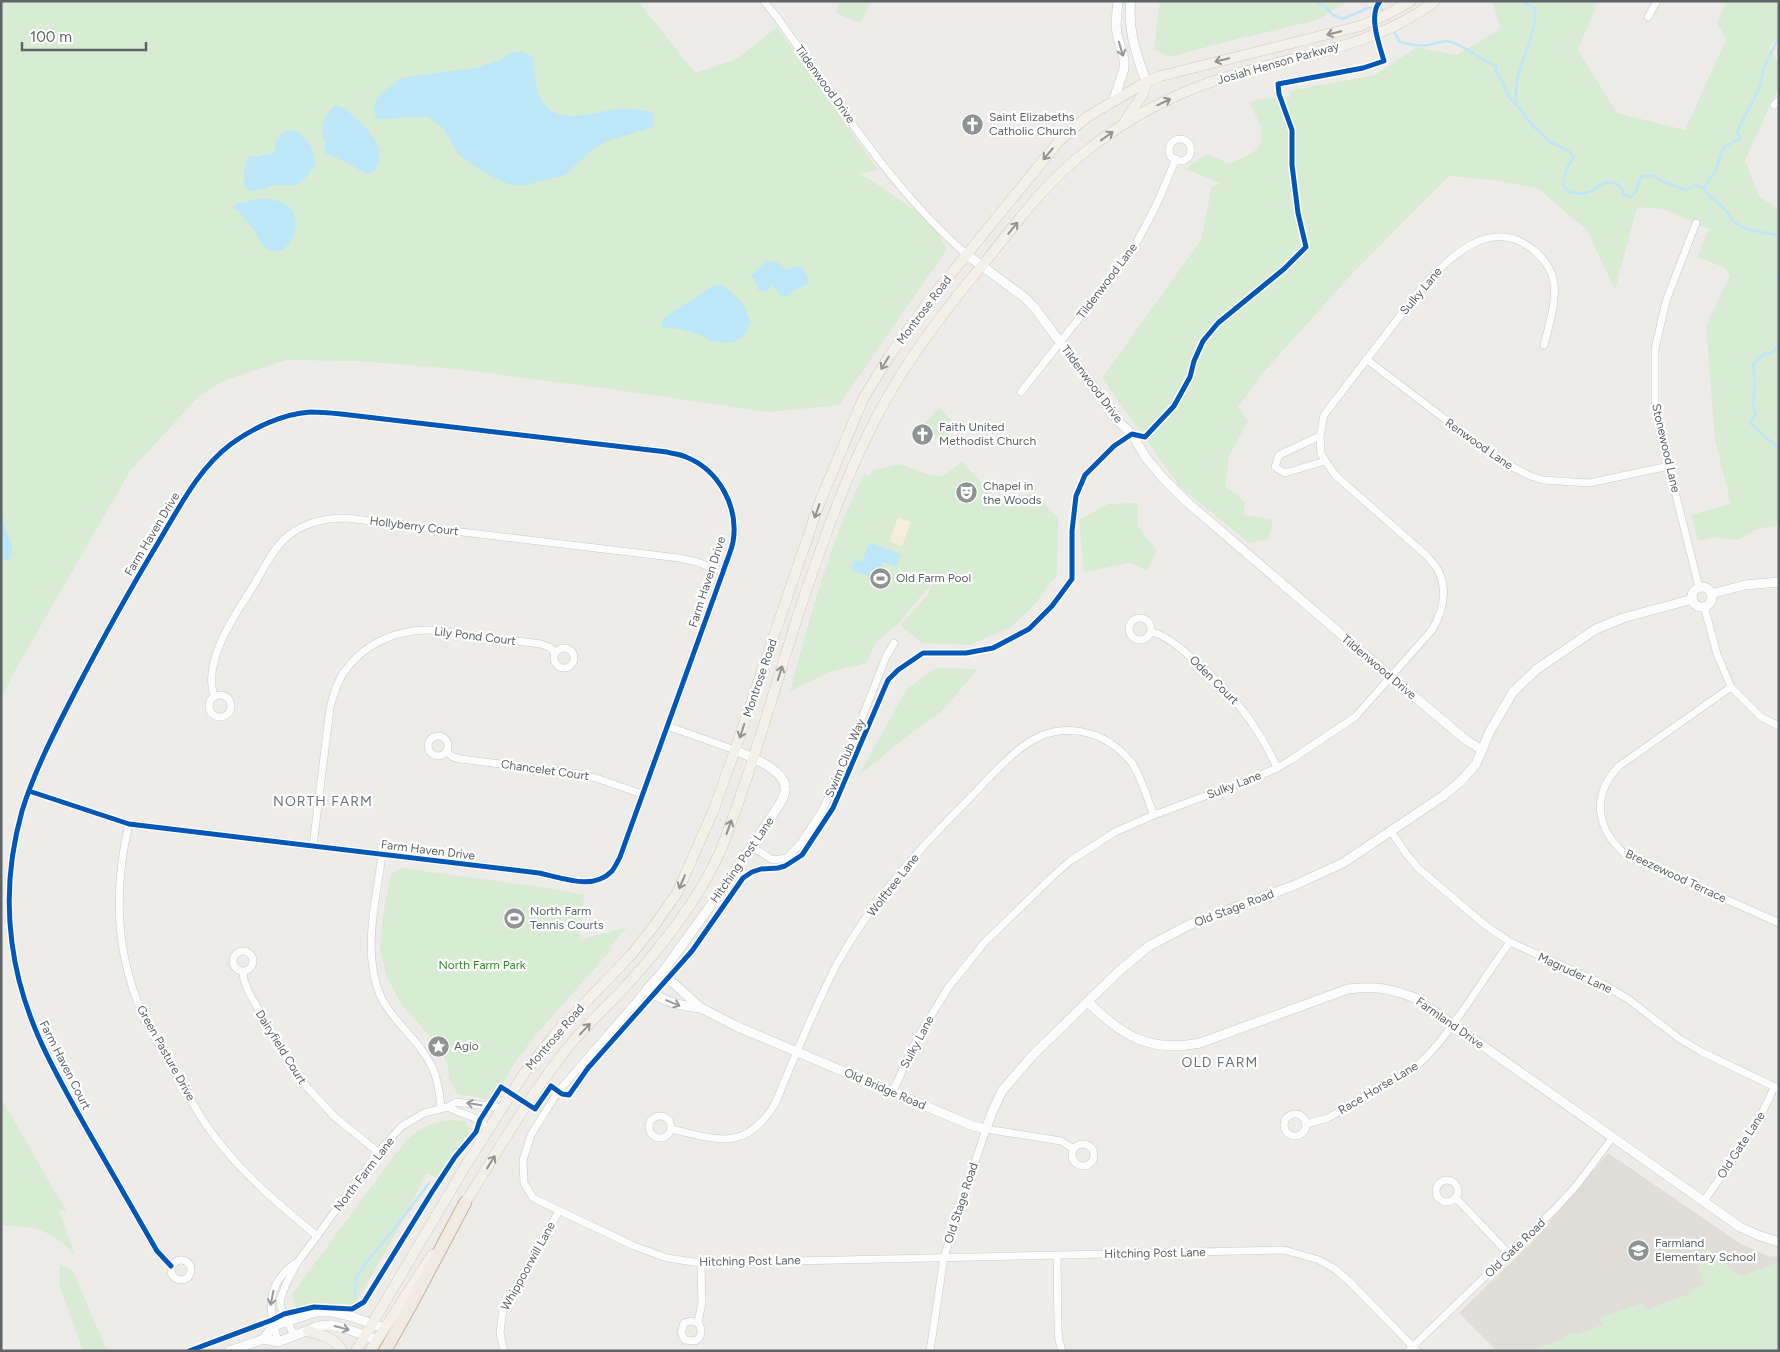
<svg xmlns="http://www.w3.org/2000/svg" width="1780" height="1352" font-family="Figtree,sans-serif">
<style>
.education{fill:#e0dcd8}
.green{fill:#d8ebd3}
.sand{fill:#f6eddd}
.water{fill:#bde7f8}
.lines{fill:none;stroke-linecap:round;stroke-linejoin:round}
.stream{stroke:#bde7f8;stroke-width:2.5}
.minor-casing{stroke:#c9c9ca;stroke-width:8}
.tertiary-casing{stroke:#c9c9ca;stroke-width:10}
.primary-casing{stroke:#d8c9b5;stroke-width:11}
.motorway-casing{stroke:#c7b195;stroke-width:14}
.minor{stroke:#fcfcfc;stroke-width:7}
.tertiary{stroke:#fcfcfc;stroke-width:9}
.primary{stroke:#f3f0e9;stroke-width:10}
.motorway{stroke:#f0eae2;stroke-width:12}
.cycleway-casing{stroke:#fff;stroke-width:8}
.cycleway{stroke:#0057b8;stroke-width:5}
.oneway{stroke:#929494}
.oneway2{stroke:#95999b}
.labels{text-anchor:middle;stroke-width:4.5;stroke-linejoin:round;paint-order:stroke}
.street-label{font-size:12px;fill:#5d6367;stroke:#fff}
.poi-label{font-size:12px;fill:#5d6367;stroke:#fff;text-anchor:start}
.park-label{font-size:12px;fill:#36862e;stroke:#fff}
.neighbourhood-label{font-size:14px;letter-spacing:1px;fill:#6e757a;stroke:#fff}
</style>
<rect width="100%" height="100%" fill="#eeece9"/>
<polygon class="education" points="1608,1153 1741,1244 1768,1256 1779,1257 1779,1263 1530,1351 1497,1351 1459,1313 1535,1239"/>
<g class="green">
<polygon points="1,1 638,1 695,73 737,59 777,27 878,170 858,174 866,177 930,220 947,249 839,405 768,412 624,391 458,369 358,361 286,360 225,380 198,397 130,471 13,674 1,700"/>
<polygon points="841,1 871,1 861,23 836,13"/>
<polygon points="1160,1 1348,1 1317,20 1229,41 1169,57 1154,49"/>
<path d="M1492,1h106l-20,49 39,63 68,17 41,-90 -9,-18 10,-21h52v35l-10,11 10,17v22l-34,74 14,36 20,14v315l-23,4 -18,11 -24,-3 -16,4 -7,-26 40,-11 -16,-64 -9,-115 24,-49 -6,-9 -27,-10 12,-28 -46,-20 -26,-2 -22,83 -28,-60 -50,-42 -46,-8 -42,-4 -100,101 -88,98 -23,32 10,14 -19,35 -4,30 20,16 -1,13 29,5 -5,19 -19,4 -69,-56 -78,-109 99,-138 11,-54 9,-2 -35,-15 20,-15 22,9c40,-11 40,-26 22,-59l7,-5 34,-2 -2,-6 86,-16 42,-28 39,8 43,-25v-8z"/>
<polygon points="939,408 957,425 942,441 923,424"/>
<path d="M962,462l34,36 39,-4 23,24 -1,57 -23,30 -23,22 -42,18 -47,-2 -22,-18 28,-30 4,-12 -34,41 -22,18 -9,21 -35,8 -42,20c20,-73 39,-148 74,-217l5,2 4,-6 28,-6 25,10 17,2z"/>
<polygon points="1138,503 1137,525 1157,551 1147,570 1130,563 1084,572 1079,520 1108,504"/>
<polygon points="936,668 978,669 940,713 916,729 859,775 907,689"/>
<polygon points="401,868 549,888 584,895 580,940 627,927 610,947 611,950 534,1037 512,1067 492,1103 482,1098 458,1094 449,1080 448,1065 435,1042 402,1005 387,977 380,949 383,915 391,874"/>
<path d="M1,1098l65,113h-7l16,44c-24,-26 -39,-28 -74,-30z"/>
<path d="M451,1120l14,1 6,14 -27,46 -18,-8 -22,46 -52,90 -27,-4 -29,4 -4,-15 112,-151c13,-14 28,-22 47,-23z"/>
<polygon points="1704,1248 1741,1276 1779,1262 1779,1351 1530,1351 1561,1340 1567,1334 1572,1332 1574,1335 1603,1325 1600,1317 1643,1303 1646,1310 1689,1294 1688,1290 1704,1284 1697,1264"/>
<polygon points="60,1264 73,1271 107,1351 83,1351 59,1284"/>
</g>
<polygon class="sand" points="898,517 911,522 902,546 889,541"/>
<g class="water">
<path d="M512,52h11l10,5c1,8 3,31 6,38 15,32 46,19 73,15 15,-2 28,-1 42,3l-1,14 -46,14 -16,10 -26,24 -43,11 -11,-1 -13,-5 -28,-17 -12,-9 -15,-26 -15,-11 -52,2 -2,-12 2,-8 23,-20 21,-4 56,-7 22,-7z"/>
<path d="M336,105c13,3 39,30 43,43 2,8 -1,16 -4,23l-9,3 -20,-12 -21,-9 -1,-7 2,-2c-2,-4 -4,-9 -4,-13 -1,-8 7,-22 14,-26z"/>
<path d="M286,130l12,1 13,15 5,18c-4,6 -12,17 -19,20 -7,3 -13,0 -19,1 -11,1 -21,8 -31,5l-4,-6 2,-5 -1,-9 4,-14 7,1 20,-5 1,-12z"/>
<path d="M264,198c7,2 16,2 23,7 20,14 2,57 -20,44 -7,-5 -8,-10 -11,-16 -5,-6 -10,-13 -15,-18l-1,-3 -7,-4v-2c9,-5 21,-5 31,-8z"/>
<path d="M767,261l11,1c9,15 13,1 25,6l6,14 -2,3 -13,5 -6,6h-7l-9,-11 -5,7 -9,-2 -1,-6 -6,-8z"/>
<polygon points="715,285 724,286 742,302 751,322 743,337 734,342 725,343 711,341 701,335 680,329 662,328 663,318"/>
<path d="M1,503c1,7 1,14 3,21 3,10 12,25 6,35l-9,1z"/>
<polygon points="869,543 901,554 896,567 883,562 877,579 851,570 855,560 862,562"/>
</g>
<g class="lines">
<g class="stream">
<polyline points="1268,1 1290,1"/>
<polyline points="1315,1 1326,7 1333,15 1343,19 1368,8 1382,9 1383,12"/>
<path d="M1393,30l7,12c9,3 19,4 28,3 8,-1 14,-6 23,-3 17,5 29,18 45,24v7l4,4 11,23 7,6 13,18 19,18 19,9 5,6c-6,7 -10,18 -11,28l6,7 12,2 11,-3 6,-5 9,-4 9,1 6,6 1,5 7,3 5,-4 6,-16 11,-2 12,7 22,8 10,-5 8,3 5,8 15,12 10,14 15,8 28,5 2,4"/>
<path d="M1517,104c-8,-30 21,-63 18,-96l-10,-4 1,-3"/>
<polyline points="1704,188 1716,169 1724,147 1740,139 1737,131 1759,89 1765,65 1779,37"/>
<polyline points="1779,269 1777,280 1779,282"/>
<polyline points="1779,343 1772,353 1764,354 1753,364 1755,380 1753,406 1756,414 1750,423 1779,449"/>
<polyline points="355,1296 356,1278 366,1263 402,1219 429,1183"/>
</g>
<defs>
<g id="minor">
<path d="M764,1l15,19c58,81 112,169 188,235"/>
<polyline points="1648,17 1657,1"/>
<polyline points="1774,105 1779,100"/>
<circle cx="1180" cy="150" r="11"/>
<polyline points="1696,223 1666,301 1655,349 1655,401 1659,428 1699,587"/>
<polyline points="1366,359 1496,458 1528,475 1543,480 1589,483 1669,466"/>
<polyline points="1021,392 1132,251 1155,208 1176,159"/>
<polyline points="1320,436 1279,455 1275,467 1285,473 1325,461"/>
<polyline points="1704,606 1717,654 1731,687 1761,717 1779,726"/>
<circle cx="1140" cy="629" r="11"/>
<path d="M1152,632c17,5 28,16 41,27 36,30 65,66 84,109"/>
<circle cx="564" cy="658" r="10"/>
<path d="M1731,687l-112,79c-28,29 -23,63 6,88l154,69"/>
<circle cx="220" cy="706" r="11"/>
<path d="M214,696c-12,-35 22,-83 40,-111 10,-17 19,-37 35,-50 17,-13 36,-17 57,-17l333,40 18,4 26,10"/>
<polyline points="667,726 735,750"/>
<circle cx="438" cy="746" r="10"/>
<polyline points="446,752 453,757 461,759 579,774 596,778 642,794"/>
<path d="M29,791l100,33 410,49c24,5 54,18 73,-2 3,-4 6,-10 8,-14l103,-285c3,-10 8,-20 10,-30 6,-35 -14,-72 -47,-85 -6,-3 -13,-3 -19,-5l-326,-38c-10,-1 -21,-2 -31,-2 -28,2 -57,16 -79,32 -33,25 -52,64 -73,99 -29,48 -56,97 -82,147 -20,39 -41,79 -54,121 -12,43 -16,88 -10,132 9,72 41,126 76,188 23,40 46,80 69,120l14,15"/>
<path d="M129,824c-16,66 -14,130 15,193 8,17 19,33 28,50 12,20 23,42 37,62 30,42 68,74 108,107"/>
<polyline points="1391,831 1405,852 1418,868 1485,925 1510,942 1603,984 1628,999 1680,1039 1702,1052 1779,1089"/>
<path d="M313,846l17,-138c3,-13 7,-25 14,-36 19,-27 50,-42 83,-42 13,0 28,4 42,5 24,3 48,6 72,9l8,3 6,5"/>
<polyline points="752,847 773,860 787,858 801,843 823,809 856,733 886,657 894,643"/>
<path d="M382,855c-6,45 -21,101 0,144 13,25 38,42 50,68 6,13 8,27 9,41"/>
<circle cx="243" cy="961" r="10"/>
<polyline points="243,972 244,980 249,993 286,1057 305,1085 335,1117 378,1152"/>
<polyline points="647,989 557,1093 531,1135 523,1160 524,1183 533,1198 634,1246 667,1258 701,1263 1284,1250 1319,1260 1335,1269 1351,1283 1417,1351"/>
<path d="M892,1093l26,-56 30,-49 36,-45 69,-67 17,-15 45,-29 39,-17 102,-38 21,-9 15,-9 63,-42 77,-87c10,-17 16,-38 7,-58 -2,-5 -8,-11 -12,-16l-92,-81 -14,-21 -1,-18 4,-21 99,-129c30,-33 71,-71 113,-34 9,8 17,20 18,32 2,21 -5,41 -10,61"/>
<path d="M448,1107c18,11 24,4 40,23"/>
<circle cx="1295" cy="1125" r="11"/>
<circle cx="660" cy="1127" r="11"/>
<path d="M1306,1124l22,-6 86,-50c22,-18 36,-40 52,-62 15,-22 29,-43 44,-64"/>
<path d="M671,1129c47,11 74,23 104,-25 20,-48 39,-96 63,-142 33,-59 77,-109 124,-156 20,-20 38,-42 60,-59 36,-28 82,-19 110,16 10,15 15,36 22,52"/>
<circle cx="1083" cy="1155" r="11"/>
<circle cx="1447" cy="1191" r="11"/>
<polyline points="1456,1198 1509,1254"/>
<path d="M1704,1201c25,-37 53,-72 70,-114"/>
<polyline points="1057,1255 1058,1330 1059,1340 1062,1351"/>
<circle cx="181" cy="1270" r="10"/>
<path d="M698,1323l-7,-2 -7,2 -3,10 4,7 10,1c7,-4 8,-11 3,-18l4,-21 -1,-39"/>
<polyline points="294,1336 281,1307 280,1300 286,1284 297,1263 317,1236 378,1152 402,1126 424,1113 448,1107 456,1102 502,1108"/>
<path d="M278,1342c-9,-32 -14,-55 16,-78"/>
<polyline points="504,1351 500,1333 503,1309 559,1211"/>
<polyline points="930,1351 944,1257 986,1129 1061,1141 1074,1149"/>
<polyline points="1408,1351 1555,1209 1576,1186 1613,1137"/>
</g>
<g id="tertiary">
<path d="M1131,1c-4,29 6,54 15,81"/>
<polyline points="1113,102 1124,69 1124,59 1117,34 1116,23 1118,1"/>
<polyline points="967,255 1024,297 1034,307 1120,423 1132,434 1146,458 1164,479 1187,502 1391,677 1466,740 1482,750"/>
<circle cx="1702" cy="597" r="10"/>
<polyline points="1711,594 1745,585 1779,582"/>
<polyline points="662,973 701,1008 738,1027 973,1126 986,1129 993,1110 1002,1091 1032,1056 1118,972 1149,946 1191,924 1295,885 1343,863 1443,796 1461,781 1476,764 1490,731 1513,692 1537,669 1596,629 1623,618 1693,599"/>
<path d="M1088,1002c34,34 62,51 112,41l148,-54c28,-3 41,-1 67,9l325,229 20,9 19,6"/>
<path d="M701,1008c-20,-2 -38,-6 -54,-19l15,-16 65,-90 54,-81c2,-4 5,-11 4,-15 -1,-18 -35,-30 -50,-37"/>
<polyline points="264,1339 273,1326 316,1312 332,1312 350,1316 384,1328"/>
<polyline points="229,1351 264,1339 278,1342 319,1326 330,1325 347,1329 377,1340"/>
</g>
<g id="primary">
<polyline points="1125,121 1143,94 1146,82"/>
<path d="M461,1209c37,-57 70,-118 114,-170 16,-18 34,-35 51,-53 36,-40 71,-84 94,-134 6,-14 11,-30 17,-46 23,-64 41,-129 62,-194 26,-77 53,-156 95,-226 26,-44 59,-86 92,-125 30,-38 60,-79 99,-109 42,-34 92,-60 144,-76 69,-21 147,-29 206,-75"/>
<path d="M308,1331c13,4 27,6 34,20"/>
<polyline points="356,1351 466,1165 525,1072 557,1032 631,955 654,926 677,893 714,809 735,750 819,504 863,399 890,355 928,302 1059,141 1087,117 1146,82 1161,76 1360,26 1388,14 1411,1"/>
<polyline points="370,1351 432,1255"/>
</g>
<polyline id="motorway" points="385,1351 413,1301 465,1203"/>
</defs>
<use href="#minor" class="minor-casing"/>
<use href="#tertiary" class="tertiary-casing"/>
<use href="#primary" class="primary-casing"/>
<use href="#motorway" class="motorway-casing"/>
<use href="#minor" class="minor"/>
<use href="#tertiary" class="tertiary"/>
<use href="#primary" class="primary"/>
<use href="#motorway" class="motorway"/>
<defs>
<g id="cycleway">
<path d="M29,791l100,33 410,49c24,5 54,18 73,-2 3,-4 6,-10 8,-14l103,-285c3,-10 8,-20 10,-30 6,-35 -14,-72 -47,-85 -6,-3 -13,-3 -19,-5l-326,-38c-10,-1 -21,-2 -31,-2 -28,2 -57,16 -79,32 -33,25 -52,64 -73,99 -29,48 -56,97 -82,147 -20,39 -41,79 -54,121 -12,43 -16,88 -10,132 9,72 41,126 76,188 23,40 46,80 69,120l14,15"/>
<path d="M189,1351l83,-31 12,-6 30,-7 38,2 12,-7 68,-110 23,-35 21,-25 4,-12 21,-33 34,22 16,-23 11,8 7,1 19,-27 104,-117 51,-73 9,-6 9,-3 17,-1 7,-2 17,-11 31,-47 55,-128 10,-10 25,-17h43l27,-5 36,-19 23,-23 20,-27v-48l4,-35 9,-21 29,-29 18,-12 13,3 29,-31 16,-29 4,-16 9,-20 15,-18 66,-54 22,-22 -8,-34 -6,-48v-35l-13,-36 -1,-10 85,-16 21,-7c-5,-17 -16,-46 -4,-60"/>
</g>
</defs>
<use href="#cycleway" class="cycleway-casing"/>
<use href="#cycleway" class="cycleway"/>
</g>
<defs><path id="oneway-shaft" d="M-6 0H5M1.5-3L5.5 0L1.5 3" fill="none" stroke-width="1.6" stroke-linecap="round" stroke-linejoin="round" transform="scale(1.25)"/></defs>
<g class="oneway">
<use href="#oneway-shaft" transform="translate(1334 33) rotate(167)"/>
<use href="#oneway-shaft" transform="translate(1222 60) rotate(166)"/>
<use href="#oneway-shaft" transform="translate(1164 102) rotate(-26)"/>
<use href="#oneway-shaft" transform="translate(1107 136) rotate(-36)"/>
<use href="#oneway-shaft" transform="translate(1048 154) rotate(130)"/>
<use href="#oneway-shaft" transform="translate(1013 228) rotate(-51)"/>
<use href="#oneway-shaft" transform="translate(885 363) rotate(121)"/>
<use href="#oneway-shaft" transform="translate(817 511) rotate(109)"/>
<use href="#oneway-shaft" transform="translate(780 673) rotate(-73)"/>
<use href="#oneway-shaft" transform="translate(742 731) rotate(108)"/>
<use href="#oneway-shaft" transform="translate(729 827) rotate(-70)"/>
<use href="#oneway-shaft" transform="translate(682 882) rotate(113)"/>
<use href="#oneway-shaft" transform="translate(585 1029) rotate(-47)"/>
<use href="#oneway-shaft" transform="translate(491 1162) rotate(-58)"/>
</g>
<g class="oneway2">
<use href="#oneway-shaft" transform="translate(1121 49) rotate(73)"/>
<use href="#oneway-shaft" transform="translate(673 1003) rotate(23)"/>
<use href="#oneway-shaft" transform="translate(474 1104) rotate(-171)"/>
<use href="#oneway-shaft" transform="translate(272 1298) rotate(101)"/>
<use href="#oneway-shaft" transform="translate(342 1328) rotate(15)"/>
</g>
<defs>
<symbol id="church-disc" viewBox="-11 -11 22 22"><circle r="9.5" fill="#909394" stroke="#fff"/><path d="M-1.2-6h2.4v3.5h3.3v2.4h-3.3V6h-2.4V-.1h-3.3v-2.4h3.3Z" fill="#fff"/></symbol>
<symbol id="theatre-disc" viewBox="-11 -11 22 22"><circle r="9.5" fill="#909394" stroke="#fff"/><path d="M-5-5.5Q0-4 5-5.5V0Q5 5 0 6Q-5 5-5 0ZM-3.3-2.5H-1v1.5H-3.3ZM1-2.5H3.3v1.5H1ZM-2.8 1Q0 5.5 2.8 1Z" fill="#fff"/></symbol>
<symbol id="stadium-disc" viewBox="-11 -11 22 22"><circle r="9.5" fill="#909394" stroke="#fff"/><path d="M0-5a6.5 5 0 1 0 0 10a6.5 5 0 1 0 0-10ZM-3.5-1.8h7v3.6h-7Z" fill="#fff"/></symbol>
<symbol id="sight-disc" viewBox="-11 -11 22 22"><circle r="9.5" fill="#909394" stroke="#fff"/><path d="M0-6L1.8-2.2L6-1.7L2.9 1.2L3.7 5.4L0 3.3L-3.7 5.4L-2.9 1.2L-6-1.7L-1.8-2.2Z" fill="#fff"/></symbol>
<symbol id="school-disc" viewBox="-11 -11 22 22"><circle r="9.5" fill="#909394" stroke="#fff"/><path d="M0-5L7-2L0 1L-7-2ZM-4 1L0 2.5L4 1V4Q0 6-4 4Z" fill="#fff"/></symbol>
</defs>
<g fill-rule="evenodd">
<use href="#church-disc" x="960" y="112" width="25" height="25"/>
<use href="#church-disc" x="910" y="422" width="25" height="25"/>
<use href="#theatre-disc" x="954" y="480" width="25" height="25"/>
<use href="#stadium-disc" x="868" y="566" width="25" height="25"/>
<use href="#stadium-disc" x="502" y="906" width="25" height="25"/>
<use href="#sight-disc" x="426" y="1034" width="25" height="25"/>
<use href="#school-disc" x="1626" y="1238" width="25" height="25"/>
</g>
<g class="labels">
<g class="street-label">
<text transform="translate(1278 63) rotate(-16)" y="4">Josiah Henson Parkway</text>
<text transform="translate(825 84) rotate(54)" y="4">Tildenwood Drive</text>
<text transform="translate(1107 281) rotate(-53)" y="4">Tildenwood Lane</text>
<text transform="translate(1421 291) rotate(-50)" y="4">Sulky Lane</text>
<text transform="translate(924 310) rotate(-53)" y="4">Montrose Road</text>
<text transform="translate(1092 384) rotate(53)" y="4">Tildenwood Drive</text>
<text transform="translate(1479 444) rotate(35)" y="4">Renwood Lane</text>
<text transform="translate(1666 448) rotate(77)" y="4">Stonewood Lane</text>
<text transform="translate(414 526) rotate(7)" y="4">Hollyberry Court</text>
<text transform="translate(152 534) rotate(-59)" y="4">Farm Haven Drive</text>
<text transform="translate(707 582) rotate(-72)" y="4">Farm Haven Drive</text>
<text transform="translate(475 636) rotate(7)" y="4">Lily Pond Court</text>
<text transform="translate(1379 667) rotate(40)" y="4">Tildenwood Drive</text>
<text transform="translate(760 678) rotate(-71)" y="4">Montrose Road</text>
<text transform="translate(1214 680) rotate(45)" y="4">Oden Court</text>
<text transform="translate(845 758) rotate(-67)" y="4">Swim Club Way</text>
<text transform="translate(545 770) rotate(8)" y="4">Chancelet Court</text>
<text transform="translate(1234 785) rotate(-21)" y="4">Sulky Lane</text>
<text transform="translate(428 850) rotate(7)" y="4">Farm Haven Drive</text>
<text transform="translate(742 860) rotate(-55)" y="4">Hitching Post Lane</text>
<text transform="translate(1676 876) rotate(25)" y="4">Breezewood Terrace</text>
<text transform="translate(893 885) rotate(-52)" y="4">Wolftree Lane</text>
<text transform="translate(1234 908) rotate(-21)" y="4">Old Stage Road</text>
<text transform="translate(1575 973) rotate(25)" y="4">Magruder Lane</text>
<text transform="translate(1450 1023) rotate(35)" y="4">Farmland Drive</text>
<text transform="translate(555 1037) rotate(-49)" y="4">Montrose Road</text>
<text transform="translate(917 1042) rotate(-62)" y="4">Sulky Lane</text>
<text transform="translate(281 1047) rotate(58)" y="4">Dairyfield Court</text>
<text transform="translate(166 1053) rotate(61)" y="4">Green Pasture Drive</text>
<text transform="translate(65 1065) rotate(63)" y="4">Farm Haven Court</text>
<text transform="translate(1378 1088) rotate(-31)" y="4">Race Horse Lane</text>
<text transform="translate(885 1089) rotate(23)" y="4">Old Bridge Road</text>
<text transform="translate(1741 1145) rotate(-57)" y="4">Old Gate Lane</text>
<text transform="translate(364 1174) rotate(-52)" y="4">North Farm Lane</text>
<text transform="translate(961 1203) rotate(-72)" y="4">Old Stage Road</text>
<text transform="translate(1515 1248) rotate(-44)" y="4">Old Gate Road</text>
<text transform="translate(1155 1253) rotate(-1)" y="4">Hitching Post Lane</text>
<text transform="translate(750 1261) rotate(-1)" y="4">Hitching Post Lane</text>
<text transform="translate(528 1266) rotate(-61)" y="4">Whippoorwill Lane</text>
</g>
<g class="poi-label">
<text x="989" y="121">Saint Elizabeths<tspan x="989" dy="14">Catholic Church</tspan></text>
<text x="939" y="431">Faith United<tspan x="939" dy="14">Methodist Church</tspan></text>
<text x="983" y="490">Chapel in<tspan x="983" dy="14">the Woods</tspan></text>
<text x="896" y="582">Old Farm Pool</text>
<text x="530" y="915">North Farm<tspan x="530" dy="14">Tennis Courts</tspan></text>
<text x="454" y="1050">Agio</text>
<text x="1655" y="1247">Farmland<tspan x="1655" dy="14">Elementary School</tspan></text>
</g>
<g class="park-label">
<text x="482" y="969">North Farm Park</text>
</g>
<g class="neighbourhood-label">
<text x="323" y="806">NORTH FARM</text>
<text x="1220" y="1067">OLD FARM</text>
</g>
</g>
<rect width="1780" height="1352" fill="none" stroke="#5d6367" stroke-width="5"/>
<path d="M22 42v8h124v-8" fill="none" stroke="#5d6367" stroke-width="2.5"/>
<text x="30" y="42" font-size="15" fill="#5d6367" stroke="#ffffff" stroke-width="4" paint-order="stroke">100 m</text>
</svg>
